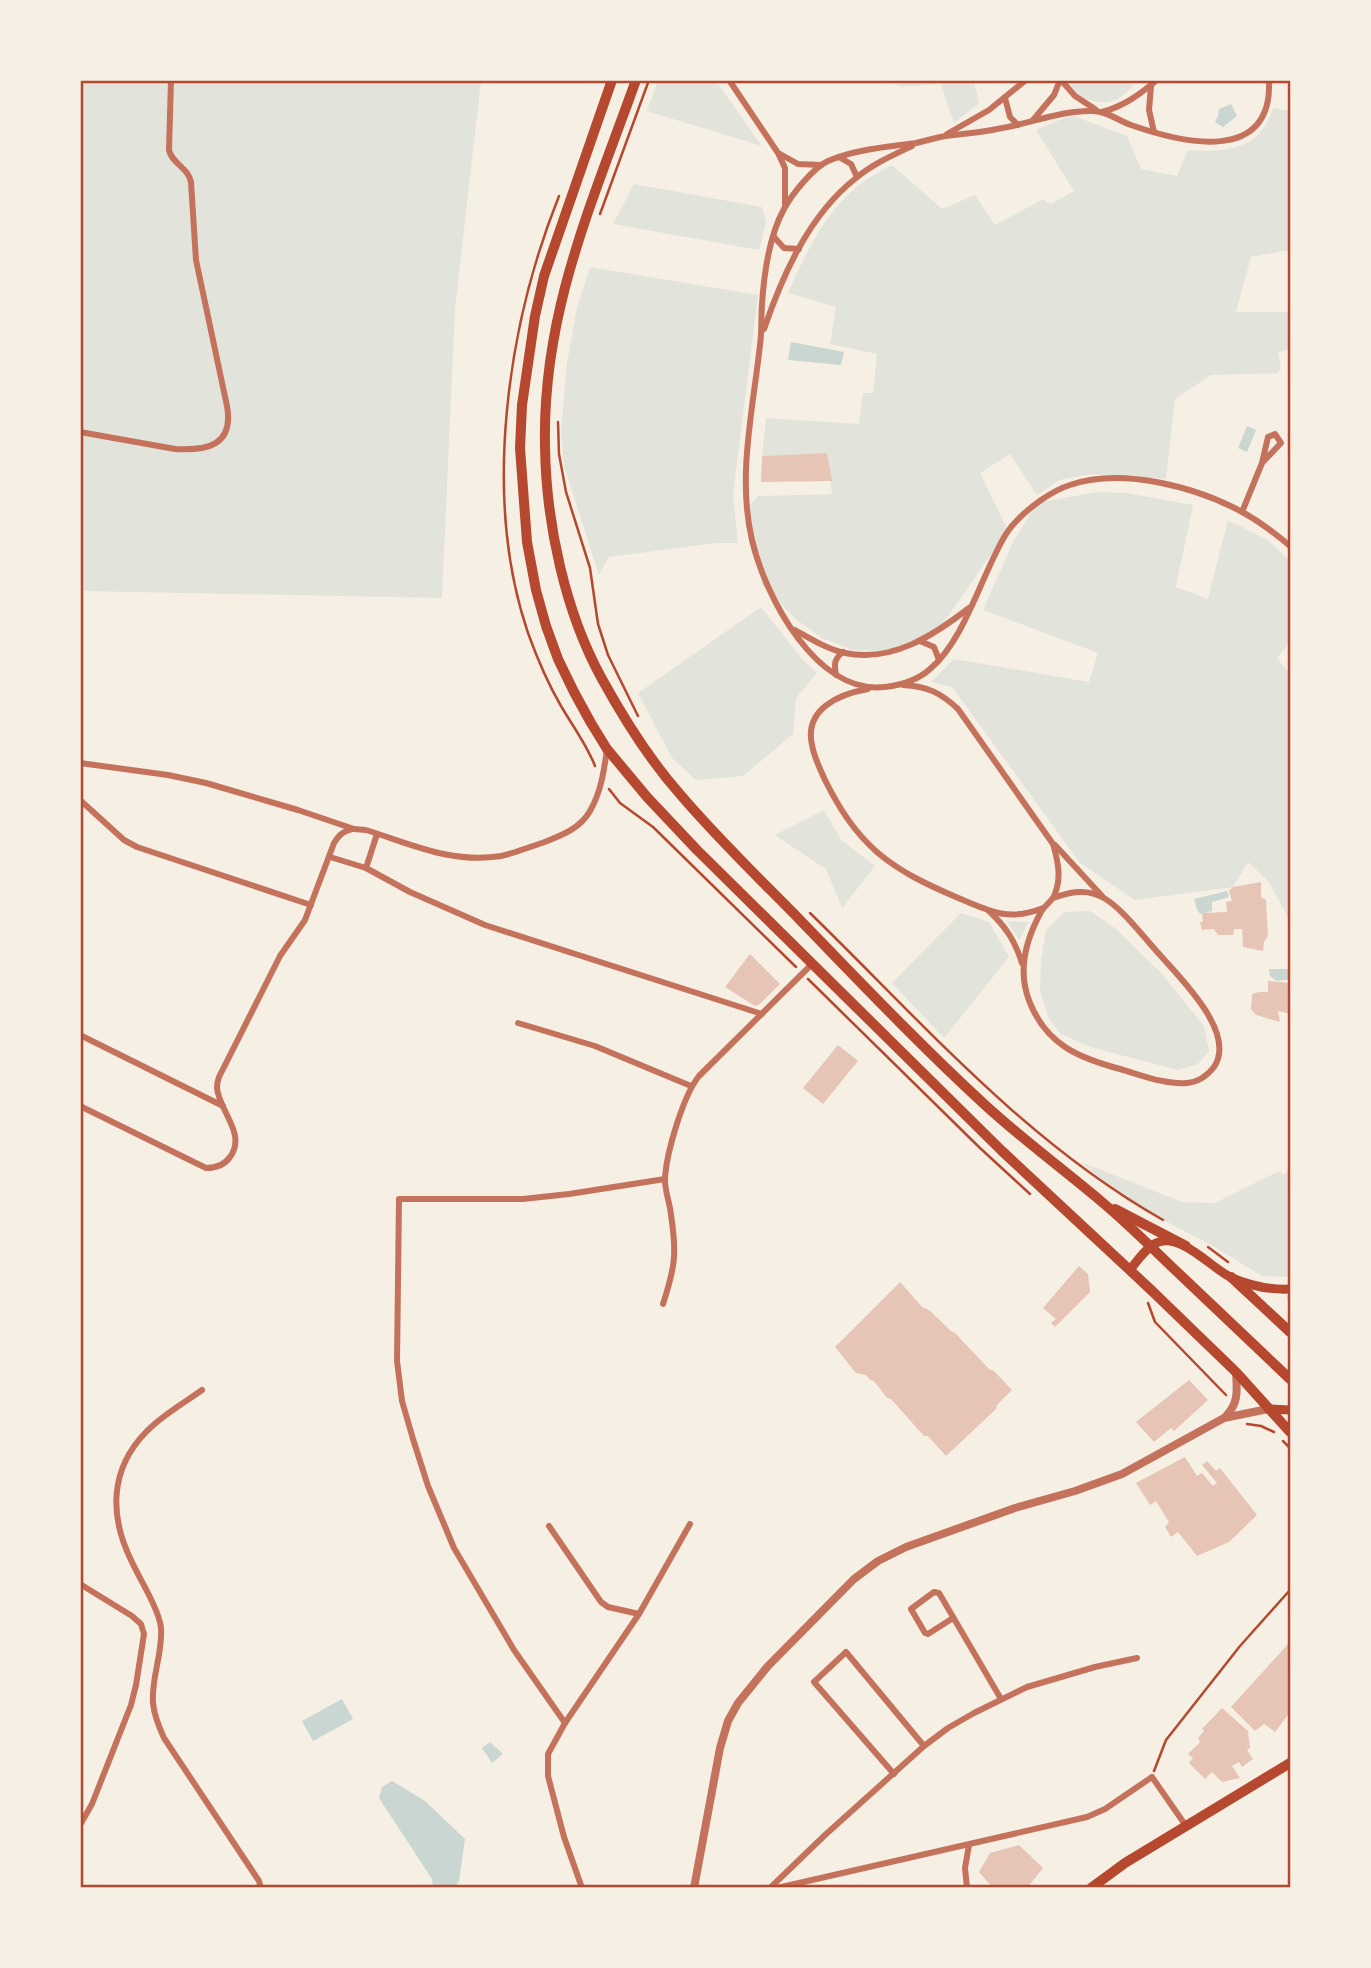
<svg xmlns="http://www.w3.org/2000/svg" width="1371" height="1968" font-family="Raleway,sans-serif">
<style>
.green{fill:#e2e4dc}
.water{fill:#c9d6d2}
.building{fill:#e6c5b7}
.lines{fill:none;stroke-linecap:round;stroke-linejoin:round}
.path{stroke:#b5482f;stroke-width:2.5}
.minor{stroke:#c5725c;stroke-width:6}
.tertiary{stroke:#c5725c;stroke-width:8}
.secondary{stroke:#b5482f;stroke-width:9}
.primary{stroke:#b5482f;stroke-width:10}
.neatline{fill:none;stroke:#b5482f;stroke-width:2.5}
</style>
<rect width="100%" height="100%" fill="#f6efe4"/>
<g class="green">
<polygon points="81,81 481,81 455,309 442,598 81,591"/>
<polygon points="658,81 716,81 762,146 647,111"/>
<polygon points="888,81 974,81 979,103 954,123 941,84 900,87"/>
<path d="M1069,81h68c-5,5 -10,12 -16,16 -17,12 -45,3 -52,-16z"/>
<path d="M1274,108l16,3v139l-39,7 -15,55h54v37l-12,3 3,16 -4,5 -66,2 -36,24 -9,80 -74,-5 -33,6 -22,15 -27,-41 -30,19 28,57 -64,92 -30,19 -30,10 -31,-1 -31,-12 -24,-17 -36,-36 -16,-76 12,-13 74,-2 -5,-41 -65,3 4,-38 93,6 4,-31h10l4,-39 -47,-10 6,-37 -48,-14c17,-39 37,-81 71,-108 10,-8 22,-14 33,-20l50,44 33,-14 20,30 48,-26 8,5 23,-13 -38,-61 35,-15 56,21 14,33 36,7 11,-26c26,2 58,2 75,-21 4,-6 7,-14 11,-21z"/>
<polygon points="634,184 762,207 766,223 759,250 613,224"/>
<polygon points="590,267 758,295 733,495 738,543 717,543 609,557 599,575 564,466 561,432 567,363 577,307"/>
<polygon points="1097,492 1127,493 1193,505 1176,587 1208,599 1228,520 1268,540 1290,561 1290,642 1277,658 1290,674 1290,921 1268,881 1248,862 1233,887 1135,900 1080,863 952,687 931,682 954,659 1089,682 1098,653 983,610 1014,540 1037,503"/>
<polygon points="761,607 802,659 817,673 796,698 793,734 743,776 696,780 672,758 638,693"/>
<polygon points="824,810 841,840 875,866 842,908 826,869 775,835"/>
<polygon points="1090,911 1115,928 1161,973 1204,1026 1209,1051 1198,1064 1178,1070 1090,1047 1061,1034 1049,1019 1040,991 1041,961 1046,930 1064,912"/>
<polygon points="961,913 989,922 1009,957 944,1038 892,983"/>
<polygon points="1007,921 1029,922 1019,940"/>
<polygon points="1081,1162 1182,1202 1215,1203 1279,1171 1284,1175 1290,1168 1290,1277 1262,1276 1213,1246 1127,1201"/>
</g>
<g class="water">
<polygon points="1231,104 1237,116 1223,127 1215,122 1218,116 1219,109"/>
<polygon points="791,342 844,352 841,365 788,360"/>
<polygon points="1247,426 1256,430 1247,452 1238,448"/>
<polygon points="1227,891 1229,897 1212,902 1212,911 1200,914 1197,909 1194,899"/>
<polygon points="1269,969 1290,969 1290,979 1277,981 1270,976"/>
<polygon points="342,1699 353,1719 313,1741 302,1721"/>
<polygon points="490,1742 503,1754 492,1763 482,1748"/>
<polygon points="392,1781 425,1801 465,1839 459,1881 455,1887 433,1887 432,1879 379,1798 382,1787"/>
</g>
<g class="building">
<polygon points="827,453 832,481 761,482 762,456"/>
<polygon points="1261,882 1261,897 1266,900 1268,936 1264,942 1263,951 1243,947 1242,929 1234,929 1233,935 1218,935 1214,929 1202,930 1200,922 1203,922 1202,913 1227,912 1226,902 1232,901 1229,891 1233,887"/>
<polygon points="750,954 780,984 760,1004 755,1006 725,987"/>
<polygon points="1268,981 1290,983 1290,1017 1287,1013 1278,1011 1280,1022 1256,1015 1251,1009 1252,994 1259,992 1268,992"/>
<polygon points="838,1045 858,1061 823,1104 803,1088"/>
<polygon points="1079,1266 1088,1274 1090,1292 1055,1327 1051,1323 1056,1319 1043,1308"/>
<polygon points="900,1282 922,1307 929,1310 951,1331 955,1333 989,1369 994,1371 1012,1390 996,1406 997,1408 946,1456 928,1436 924,1436 891,1399 887,1398 874,1381 870,1380 866,1375 856,1373 835,1347"/>
<polygon points="1189,1380 1208,1400 1174,1431 1171,1428 1154,1442 1136,1422"/>
<polygon points="1185,1457 1197,1476 1202,1473 1213,1486 1217,1483 1202,1465 1207,1461 1216,1471 1220,1468 1257,1515 1229,1542 1197,1556 1178,1532 1171,1537 1165,1527 1169,1522 1156,1501 1150,1505 1136,1483"/>
<polygon points="1290,1642 1290,1712 1275,1732 1264,1724 1255,1731 1231,1707"/>
<polygon points="1222,1708 1248,1731 1250,1748 1247,1750 1253,1759 1242,1767 1239,1762 1232,1766 1240,1778 1222,1782 1212,1772 1205,1779 1189,1763 1193,1758 1188,1754 1200,1742 1198,1738 1204,1731 1202,1729"/>
<polygon points="1019,1845 1043,1868 1027,1888 993,1888 979,1872 990,1853"/>
</g>
<g class="lines">
<g class="path">
<path d="M559,196c-52,130 -77,302 -31,437 9,25 19,49 33,73 11,19 26,39 34,60"/>
<polyline points="600,214 649,80"/>
<polyline points="558,422 559,454 566,492 590,568 598,624 608,655 638,716"/>
<polyline points="609,789 620,803 653,827 796,967"/>
<path d="M810,913c112,109 215,229 353,307"/>
<polyline points="808,979 980,1148 1030,1194"/>
<polyline points="1208,1247 1228,1262"/>
<polyline points="1289,1297 1290,1308"/>
<polyline points="1148,1303 1155,1322 1226,1395"/>
<polyline points="1247,1424 1261,1426 1274,1432"/>
<polyline points="1283,1441 1290,1448"/>
<polyline points="1154,1771 1166,1740 1240,1646 1290,1590"/>
</g>
<g class="minor">
<polyline points="729,80 778,153 785,168 785,205"/>
<polyline points="1061,80 1075,96 1095,109"/>
<path d="M1269,80c4,85 -87,63 -138,45 -12,-4 -24,-14 -38,-14 -32,-1 -64,13 -96,18 -19,4 -38,5 -57,8 -8,2 -16,4 -24,6 -29,4 -60,6 -88,18 -15,7 -36,33 -44,48 -15,27 -20,65 -22,95 -1,14 0,27 -2,41 -7,64 -23,132 -8,195 13,56 64,155 133,147 16,-2 33,-7 45,-18 35,-29 52,-96 76,-135 9,-14 21,-24 35,-34 9,-6 19,-12 29,-15 52,-18 127,2 174,28 16,9 32,21 46,33"/>
<polyline points="1151,86 1149,110 1154,132"/>
<polyline points="1005,98 1010,117 1018,125"/>
<path d="M1102,112c22,-6 37,-17 55,-32"/>
<polyline points="1033,120 1054,95 1060,80"/>
<polyline points="947,134 989,110 1026,80"/>
<polyline points="780,154 798,164 821,165"/>
<polyline points="839,157 851,164 857,177"/>
<polyline points="774,237 784,248 799,249"/>
<path d="M764,329c19,-55 45,-114 92,-151 17,-14 37,-23 56,-32"/>
<path d="M80,432l95,17c33,2 59,-4 52,-43l-31,-146 -5,-78c-3,-15 -19,-18 -22,-32l2,-70"/>
<polyline points="1242,512 1262,463 1268,437 1275,434 1281,443 1262,463"/>
<path d="M795,630c16,9 32,19 50,23 47,10 89,-18 124,-45"/>
<polyline points="920,641 934,647 939,660"/>
<path d="M836,675c-2,-11 -2,-16 7,-23"/>
<path d="M903,685c24,1 38,8 55,24l95,135c5,17 9,35 1,52 -3,6 -10,10 -13,16 -16,29 -24,60 -11,91 17,42 49,55 90,66 21,6 46,16 67,14 12,-1 20,-7 27,-16 23,-34 -33,-88 -54,-112 -16,-17 -36,-45 -56,-57 -17,-10 -34,-6 -51,0"/>
<path d="M868,689c-29,5 -64,20 -56,56 2,12 8,24 13,35 14,28 29,52 53,73 24,20 50,32 78,44 32,14 53,25 87,11"/>
<path d="M80,763l88,12 38,8 92,27 56,19 12,1c45,14 86,34 135,26 14,-3 28,-9 41,-13 18,-7 38,-14 48,-32 11,-19 14,-40 17,-62"/>
<polyline points="80,800 124,840 137,847 311,905"/>
<polyline points="1055,845 1102,896"/>
<polyline points="330,857 366,868 410,892 485,925 762,1014"/>
<polyline points="366,868 377,834"/>
<path d="M989,911c17,16 26,30 33,52"/>
<polyline points="518,1023 595,1046 691,1086"/>
<polyline points="80,1035 223,1106"/>
<path d="M80,1106l126,62c9,0 18,-2 24,-11 17,-23 -11,-46 -13,-69 0,-5 0,-6 2,-11l61,-121 25,-36 29,-77c5,-8 9,-12 18,-14"/>
<path d="M663,1304c12,-37 14,-50 8,-89 -1,-12 -7,-26 -6,-38 2,-26 18,-81 34,-101l113,-112"/>
<path d="M202,1390c-18,13 -40,25 -56,42 -36,37 -37,83 -15,128 8,18 28,49 30,68 2,25 -10,50 -8,75 1,12 6,24 11,35l95,143 2,7"/>
<polyline points="549,1526 601,1602 608,1607 639,1614"/>
<polyline points="80,1584 132,1616 141,1624 144,1634 136,1685 131,1705 92,1804 80,1825"/>
<polyline points="953,1618 928,1634 925,1633 911,1609 934,1592 939,1593 1001,1699"/>
<polyline points="565,1723 514,1650 454,1548 428,1486 413,1439 402,1401 397,1361 399,1199 523,1199 569,1194 665,1179"/>
<polyline points="894,1774 814,1682 846,1652 924,1746"/>
<polyline points="582,1888 564,1837 548,1776 548,1754 565,1723 639,1614 690,1524"/>
<polyline points="770,1888 825,1835 924,1746 948,1728 974,1713 1027,1687 1095,1667 1137,1658"/>
<polyline points="777,1888 1087,1817 1105,1809 1152,1777 1186,1826"/>
<polyline points="967,1888 965,1868 969,1845"/>
</g>
<g class="tertiary">
<path d="M1226,1416c13,-13 11,-26 10,-44"/>
<polyline points="694,1888 720,1748 728,1721 738,1703 768,1666 854,1579 878,1561 906,1547 1015,1508 1075,1491 1122,1474 1224,1418 1268,1409"/>
</g>
<g class="secondary">
<path d="M1130,1270c7,-9 16,-22 26,-27 24,-12 56,26 76,35 19,8 39,12 58,11"/>
<polyline points="1268,1409 1290,1410"/>
</g>
<g class="primary">
<polyline points="612,80 544,276 535,316 522,405 520,448 527,542 536,590 546,626 558,659 574,692 591,723 607,749 647,797 697,850 1002,1151 1149,1288 1236,1372 1290,1432"/>
<path d="M636,80c-44,123 -94,233 -91,366 1,77 20,166 57,233 22,40 47,80 77,114 38,45 81,86 122,128 60,62 120,125 183,183 38,35 79,65 118,98 25,21 48,44 71,66 39,37 78,74 117,111"/>
<polyline points="1115,1209 1186,1246"/>
<polyline points="1231,1277 1290,1332"/>
<polyline points="1091,1888 1125,1863 1290,1763"/>
</g>
</g>
<rect width="1371" height="1968" fill="none" stroke="#f6efe4" stroke-width="164"/>
<rect x="82" y="82" width="1207" height="1804" class="neatline"/>
</svg>
